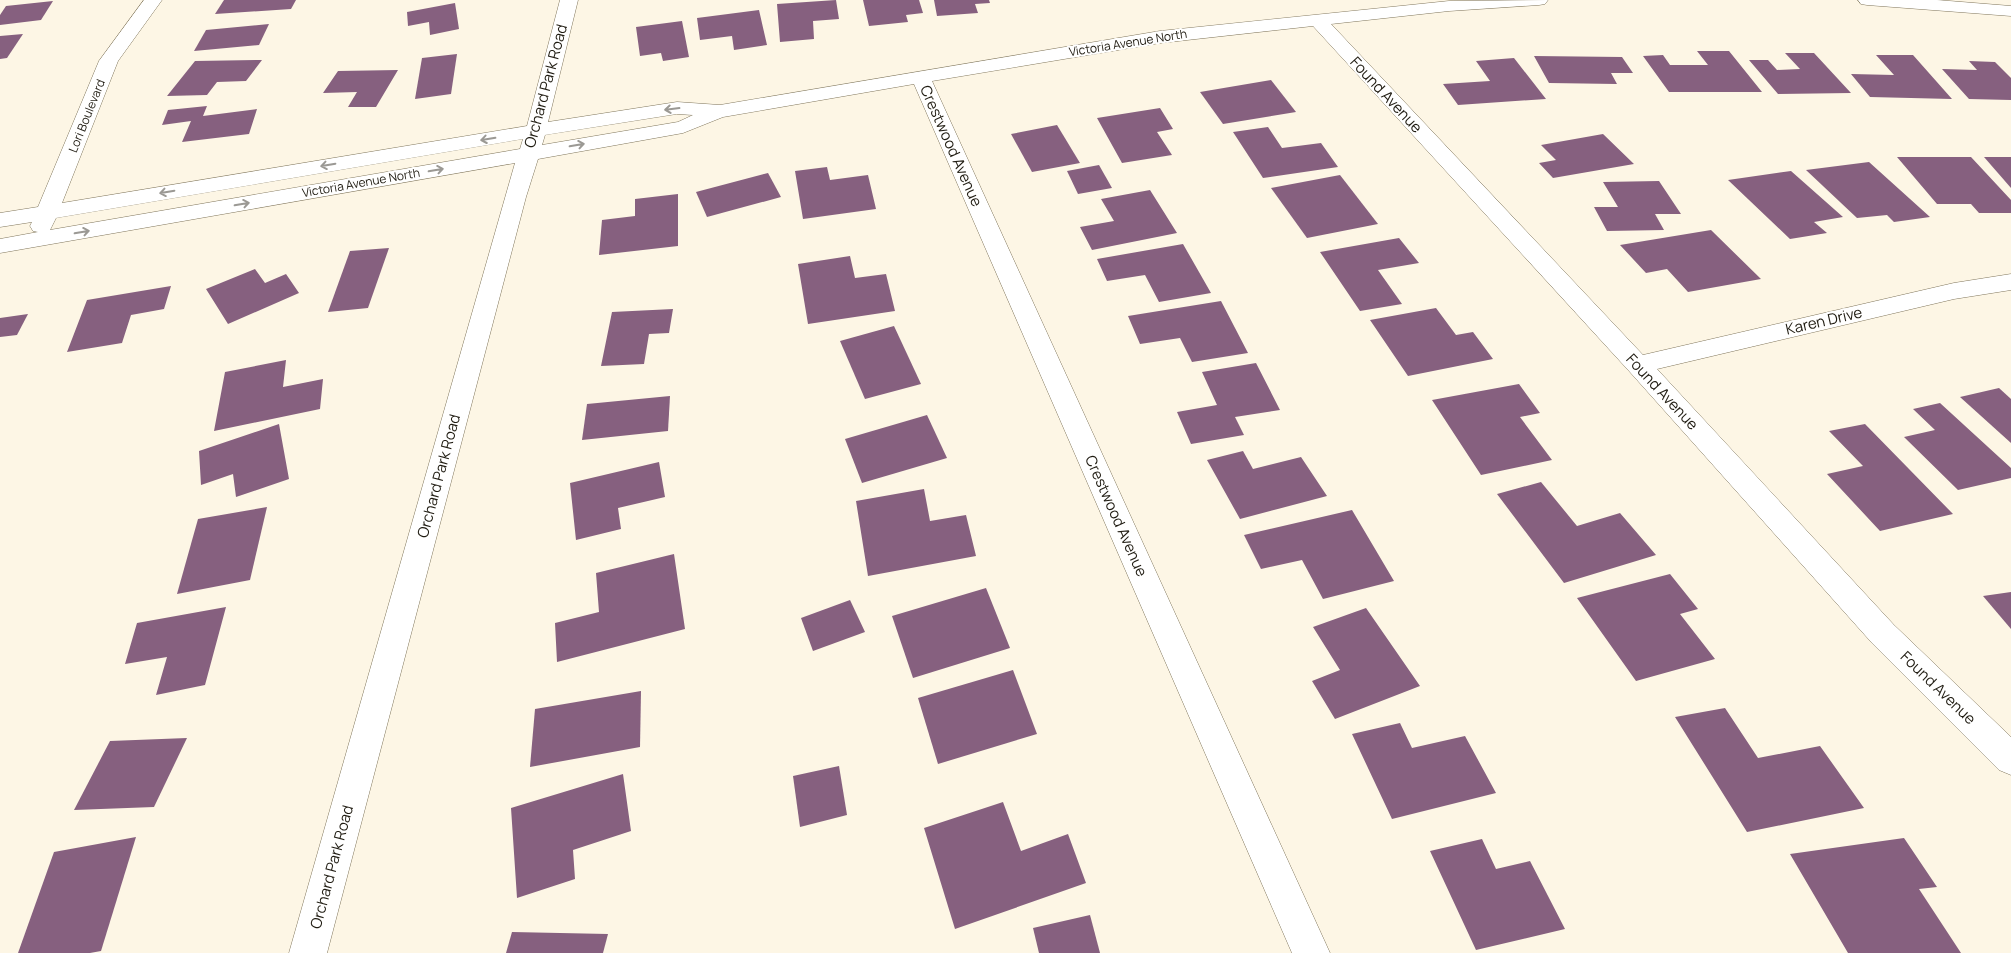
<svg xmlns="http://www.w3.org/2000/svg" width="2011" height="953" font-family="Manrope,sans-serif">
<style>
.building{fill:#86607f}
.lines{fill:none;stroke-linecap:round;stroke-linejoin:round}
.minor-casing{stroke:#80765c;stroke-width:1}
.minor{fill:#fff;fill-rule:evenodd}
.oneway{stroke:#9b9994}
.labels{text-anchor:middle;stroke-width:4;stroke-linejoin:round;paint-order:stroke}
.far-street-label{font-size:12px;fill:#201c12;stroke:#fff}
.street-label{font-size:15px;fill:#201c12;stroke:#fff}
</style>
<rect width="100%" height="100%" fill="#fdf6e5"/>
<g class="building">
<polygon points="224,0 296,0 291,9 215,14"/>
<polygon points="836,0 839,19 813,21 814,39 780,42 777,4"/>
<polygon points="863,0 919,0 923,13 906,15 908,22 869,26"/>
<polygon points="934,0 989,0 990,3 975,4 978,13 937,16"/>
<polygon points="53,1 41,20 0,25 0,15 6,6"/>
<polygon points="455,3 459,29 430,35 429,22 408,26 407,12"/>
<polygon points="759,10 767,45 734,50 732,36 700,40 697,18"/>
<polygon points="682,21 689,57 663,61 661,53 640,56 636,27"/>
<polygon points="269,24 259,45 194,51 206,30"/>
<polygon points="23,34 7,58 0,59 0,36"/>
<polygon points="1697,51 1729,51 1762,92 1669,92 1643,56 1663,55 1670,65 1708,65"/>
<polygon points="1785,53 1814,53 1851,93 1778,94 1749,60 1768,60 1777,70 1800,69"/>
<polygon points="457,54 451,94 415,99 422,58"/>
<polygon points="1876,55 1913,55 1952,99 1870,97 1851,74 1894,75"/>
<polygon points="1534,56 1622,57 1633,73 1611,73 1617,84 1549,83"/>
<polygon points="1514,58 1546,99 1458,105 1443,84 1490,81 1476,61"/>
<polygon points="262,60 246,81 217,82 207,95 167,96 195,61"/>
<polygon points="1969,61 1995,62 2011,78 2011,100 1969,99 1942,69 1977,70"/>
<polygon points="398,70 376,107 348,107 357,92 323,93 338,71"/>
<polygon points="1271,80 1296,112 1223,124 1200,92"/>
<polygon points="207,106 203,116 257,109 249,134 182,142 191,121 162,125 168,110"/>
<polygon points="1160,108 1173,129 1157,132 1172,155 1122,163 1097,118"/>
<polygon points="1057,125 1080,163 1032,172 1011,134"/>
<polygon points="1268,127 1282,148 1321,143 1338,167 1263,178 1233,132"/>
<polygon points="1603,134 1634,164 1553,178 1539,163 1556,160 1541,145"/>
<polygon points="1897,157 1971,157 2011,200 2011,213 1979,213 1971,204 1937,204"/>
<polygon points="1984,157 2011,157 2011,188"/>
<polygon points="1869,162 1930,217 1894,222 1887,215 1857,218 1806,170"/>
<polygon points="1099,165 1112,188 1078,194 1067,171"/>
<polygon points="827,167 830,180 868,175 876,209 803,219 795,171"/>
<polygon points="1791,171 1843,217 1814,222 1827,233 1790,239 1728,180"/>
<polygon points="768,173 781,197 707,217 696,192"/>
<polygon points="1340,175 1378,224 1307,238 1271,188"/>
<polygon points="1659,181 1681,214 1655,214 1664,230 1607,231 1594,207 1618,207 1603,182"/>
<polygon points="1150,190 1177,233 1092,250 1080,227 1114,221 1101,199"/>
<polygon points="678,194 678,246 599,255 602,220 635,216 635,199"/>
<polygon points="1711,230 1761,279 1688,292 1667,269 1646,273 1620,245"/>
<polygon points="1399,238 1419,263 1378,270 1402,304 1360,311 1320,252"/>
<polygon points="1183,244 1211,293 1159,302 1145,275 1107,281 1097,259"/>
<polygon points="389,248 368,308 328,312 350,251"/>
<polygon points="850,256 855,278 886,274 895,311 808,324 798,264"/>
<polygon points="255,269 265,283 286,274 299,293 228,324 206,289"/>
<polygon points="171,286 164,309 131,315 122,343 67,352 87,300"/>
<polygon points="1221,301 1248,353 1192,362 1180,338 1140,344 1128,316"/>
<polygon points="1436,308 1456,335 1473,332 1493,359 1408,376 1370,320"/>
<polygon points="673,309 669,333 649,334 644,364 601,366 612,312"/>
<polygon points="28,314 17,335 0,337 0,318"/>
<polygon points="894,326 921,384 865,399 840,341"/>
<polygon points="286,360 283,387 323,379 320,409 214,431 225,372"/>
<polygon points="1256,363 1280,410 1235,417 1244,435 1191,444 1177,412 1217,405 1202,372"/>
<polygon points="1519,384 1540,413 1520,417 1552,460 1481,475 1432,400"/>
<polygon points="1999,388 2011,399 2011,443 1960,397"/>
<polygon points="670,396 668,431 582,440 587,404"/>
<polygon points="1940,403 2011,468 2011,478 1958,490 1904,437 1935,430 1913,409"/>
<polygon points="927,415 947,458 862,483 845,439"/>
<polygon points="279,424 289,479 236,497 233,474 201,485 199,451"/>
<polygon points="1865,424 1953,514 1880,531 1827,474 1863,466 1829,431"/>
<polygon points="1243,451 1253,469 1301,457 1327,496 1240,519 1207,460"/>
<polygon points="659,462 665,497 618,508 621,529 576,540 570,483"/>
<polygon points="1541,482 1577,526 1620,513 1656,555 1564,583 1497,494"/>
<polygon points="924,489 930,521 966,515 976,556 868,576 856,501"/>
<polygon points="267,507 250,580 177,594 198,519"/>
<polygon points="1352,510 1394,581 1323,599 1302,560 1261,569 1244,535"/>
<polygon points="674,554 685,629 557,662 555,623 599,612 596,573"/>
<polygon points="1670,574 1698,609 1680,614 1715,659 1636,681 1577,598"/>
<polygon points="986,588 1010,648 913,678 892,616"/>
<polygon points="2011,592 2011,629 1983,596"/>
<polygon points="850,600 865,632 813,651 801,618"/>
<polygon points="226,607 205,685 156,695 167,657 125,664 137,623"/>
<polygon points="1366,608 1420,686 1335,719 1312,681 1340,670 1313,627"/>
<polygon points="1013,670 1037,734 938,764 918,698"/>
<polygon points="641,691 640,747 530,767 535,709"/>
<polygon points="1725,708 1758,758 1820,746 1864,808 1747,832 1675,717"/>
<polygon points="1400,723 1412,748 1465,736 1496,793 1392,819 1352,734"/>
<polygon points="187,738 154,807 74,810 110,741"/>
<polygon points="839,766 847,815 800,827 793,776"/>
<polygon points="623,774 631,831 573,850 575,879 517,898 511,808"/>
<polygon points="1003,802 1021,851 1068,834 1086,883 955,929 924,828"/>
<polygon points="136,837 101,951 90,953 18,953 54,852"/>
<polygon points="1904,838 1937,887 1919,889 1961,953 1848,953 1790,854"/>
<polygon points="1482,839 1496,869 1530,861 1565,929 1476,950 1430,851"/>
<polygon points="1090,915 1100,953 1039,953 1033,928"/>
<polygon points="512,932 608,934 603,953 506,953"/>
</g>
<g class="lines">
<defs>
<g id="minor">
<path d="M144,0h18l-44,61 -56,142 465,-77 33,-126h18l-30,122 129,-20 43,3 440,-74 289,-30 99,-1 -3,4 -6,1 -90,6 -118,13 312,331 311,-72 57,-9v16l-57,9 -297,70 237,256 117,112v38l-12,-5 -127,-127 -243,-272 -316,-345 -153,17 -228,38 398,872h-38l-378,-869 -191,33 -40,16 -145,26 -12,38 -199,756h-38l226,-790 -515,90v-14l38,-7 -5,-1 -3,-5 2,-4 -32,5v-14l38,-6 61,-146zM677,114l16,1 -15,7 -136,23 3,-10zM523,139l-3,10 -470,81 6,-12z"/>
<polygon points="1858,0 1937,0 2011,6 2011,16 1867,5 1861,4"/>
</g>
</defs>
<use href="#minor" class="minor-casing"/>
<use href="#minor" class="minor"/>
</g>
<defs><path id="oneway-shaft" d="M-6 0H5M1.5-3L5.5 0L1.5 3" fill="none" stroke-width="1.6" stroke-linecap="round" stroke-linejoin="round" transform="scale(1.25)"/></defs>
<g class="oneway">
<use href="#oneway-shaft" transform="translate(672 109) rotate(173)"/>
<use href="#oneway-shaft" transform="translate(488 139) rotate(171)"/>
<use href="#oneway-shaft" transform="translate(577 145) rotate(-10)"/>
<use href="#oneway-shaft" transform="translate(328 165) rotate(170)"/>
<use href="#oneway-shaft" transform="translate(436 170) rotate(-10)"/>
<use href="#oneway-shaft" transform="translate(167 192) rotate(170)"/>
<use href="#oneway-shaft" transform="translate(242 204) rotate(-10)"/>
<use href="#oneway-shaft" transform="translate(82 232) rotate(-10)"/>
</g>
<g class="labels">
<g class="far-street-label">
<text transform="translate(1128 43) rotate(-9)" y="4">Victoria Avenue North</text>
<text transform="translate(87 116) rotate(-68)" y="4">Lori Boulevard</text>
<text transform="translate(361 183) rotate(-10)" y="4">Victoria Avenue North</text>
</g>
<g class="street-label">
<text transform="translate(546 86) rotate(-75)" y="5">Orchard Park Road</text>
<text transform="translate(1386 95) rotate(47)" y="5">Found Avenue</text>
<text transform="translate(951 146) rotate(66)" y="5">Crestwood Avenue</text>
<text transform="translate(1824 321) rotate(-13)" y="5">Karen Drive</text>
<text transform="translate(1662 392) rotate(47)" y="5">Found Avenue</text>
<text transform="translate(439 476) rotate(-75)" y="5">Orchard Park Road</text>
<text transform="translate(1116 516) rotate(66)" y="5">Crestwood Avenue</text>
<text transform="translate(1938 688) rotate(44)" y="5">Found Avenue</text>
<text transform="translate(332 867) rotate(-75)" y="5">Orchard Park Road</text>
</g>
</g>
</svg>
